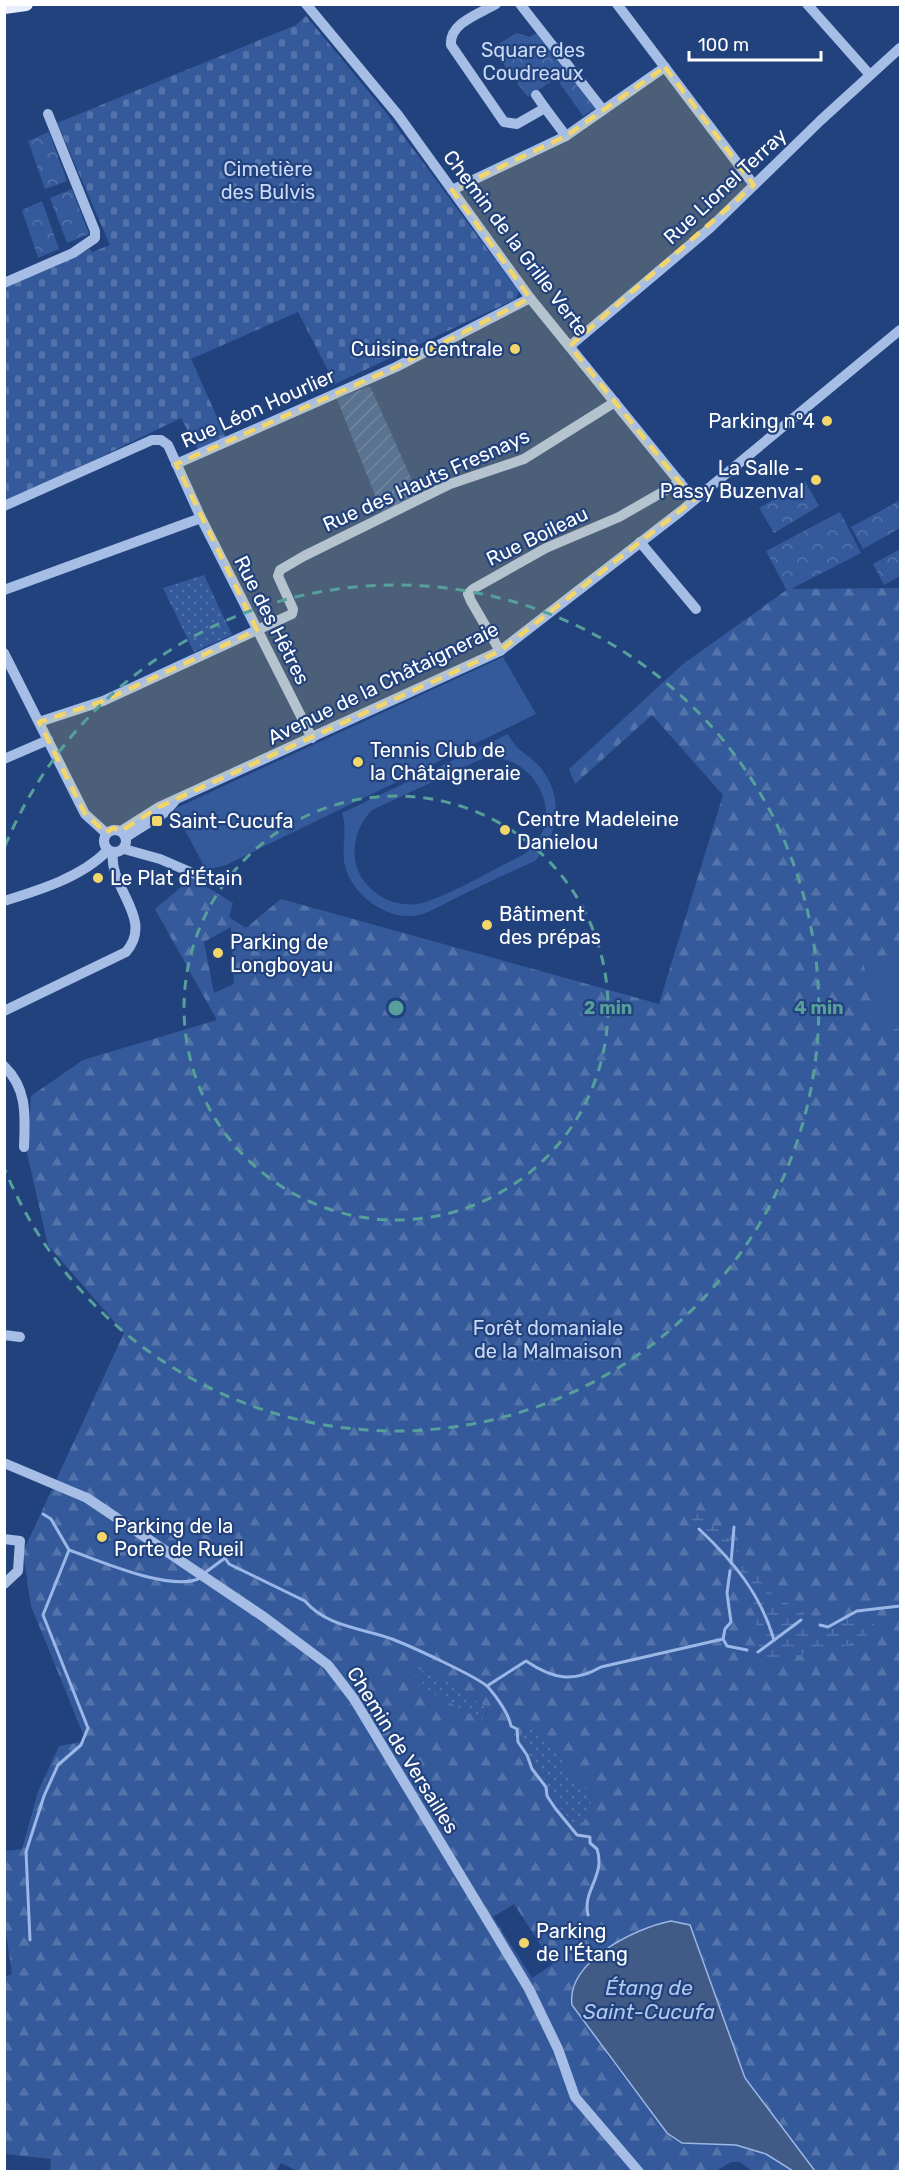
<svg xmlns="http://www.w3.org/2000/svg" width="905" height="2176" font-family="Rubik,sans-serif">
<style>
.grass{fill:url(#grass-dots)}
.forest{fill:url(#forest-firs);fill-rule:evenodd}
.wetland{fill:url(#wetland-marsh)}
.cemetery{fill:url(#cemetery-stones)}
.park{fill:url(#park-crowns)}
.garden{fill:url(#garden-furrows)}
.pitch{fill:#355a9b;fill-rule:evenodd}
.water{fill:#425a86;stroke:#9ab7e7;stroke-width:1.5}
.lines{fill:none;stroke-linecap:round;stroke-linejoin:round}
.stream{stroke:#9ab7e7;stroke-width:3}
.minor{stroke:#a6bee6;stroke-width:10}
.major{stroke:#e8eefd;stroke-width:14}
.marked{fill:#f2d669;fill-opacity:0.2;stroke:#f2d669;stroke-width:4.5;stroke-dasharray:12 8;stroke-linejoin:round}
.ring{fill:none;stroke:#579f9a;stroke-width:3;stroke-dasharray:10 8}
.poi-dot{fill:#f2d669;stroke:#22427d;stroke-width:2}
.labels{text-anchor:middle;stroke-width:4.5;stroke-linejoin:round;paint-order:stroke}
.park-label{font-size:20px;fill:#cad9f5;stroke:#22427d}
.street-label{font-size:20px;fill:#fff;stroke:#22427d}
.poi-label{font-size:20px;fill:#fff;stroke:#22427d;text-anchor:start}
.water-label{font-size:21px;font-style:italic;fill:#b2c8ee;stroke:#22427d}
.centre{fill:#579f9a;stroke:#22427d;stroke-width:3}
.ring-label{font-size:18px;text-anchor:middle;font-weight:bold;fill:#579f9a;stroke:#22427d;stroke-width:4.5;stroke-linejoin:round;paint-order:stroke}
</style>
<defs>
<pattern id="grass-dots" width="8" height="8" patternUnits="userSpaceOnUse" patternTransform="scale(1.5)"><rect width="8" height="8" fill="#355a9b"/><path d="M2 2h.1M6 6h.1" fill="none" stroke="#5373aa" stroke-width="1.8" stroke-linecap="round"/></pattern>
<pattern id="forest-firs" width="22" height="20" patternUnits="userSpaceOnUse" patternTransform="scale(1.5)"><rect width="22" height="20" fill="#355a9b"/><path d="M5 1l3.5 6h-7zM16 11l3.5 6h-7z" fill="#5373aa"/></pattern>
<pattern id="wetland-marsh" width="20" height="14" patternUnits="userSpaceOnUse" patternTransform="scale(1.5)"><rect width="20" height="14" fill="#355a9b"/><path d="M1 5h8M5 5V1M11 12h8M15 12V8" fill="none" stroke="#5373aa"/></pattern>
<pattern id="cemetery-stones" width="16" height="16" patternUnits="userSpaceOnUse" patternTransform="scale(1.5)"><rect width="16" height="16" fill="#355a9b"/><path d="M2 7V4a2 2 0 0 1 4 0v3zM10 15v-3a2 2 0 0 1 4 0v3z" fill="#5373aa"/></pattern>
<pattern id="park-crowns" width="20" height="18" patternUnits="userSpaceOnUse" patternTransform="scale(1.5)"><rect width="20" height="18" fill="#355a9b"/><path d="M2 6a3 3 0 1 1 6 0M12 15a3 3 0 1 1 6 0" fill="none" stroke="#5373aa"/></pattern>
<pattern id="garden-furrows" width="10" height="10" patternUnits="userSpaceOnUse" patternTransform="scale(1.5)"><rect width="10" height="10" fill="#355a9b"/><path d="M-1 1l2-2M0 10L10 0M9 11l2-2" fill="none" stroke="#5373aa"/></pattern>
</defs>
<rect width="100%" height="100%" fill="#22427d"/>
<g class="grass">
<polygon points="204,575 232,635 194,652 163,588"/>
<polygon points="410,1666 447,1680 483,1705 488,1710 482,1721 429,1692"/>
<polygon points="525,1729 532,1729 556,1750 571,1775 590,1793 592,1808 584,1823 574,1824 548,1794 546,1783 519,1738"/>
</g>
<path class="forest" d="M900,588v1583h-85l-70,-93 -50,-142 -37,-12 -36,16 -36,27 21,88 60,78 69,12 30,9 27,17h-41l-12,-9h-9l-17,10h-415l-18,-9 -4,7 2,2 -229,-1 1,-12 -46,-5 -1,-177 8,-3 -8,-54 1,-69 17,-2 16,-57 21,-46 27,-5 -55,-135 -8,-54 101,-219 -76,-88 -21,-92 4,-57 52,-36 134,-40 -62,-111 37,-31 41,25 -4,14 17,11 35,-29 378,105 64,-209 -71,-80 -77,69 -6,-15 114,-105 105,-75zM231,927l3,57 -20,9 -10,-51zM410,1666l37,14 36,25 5,5 -5,10 -54,-28zM525,1729l7,1 24,20 15,25 19,18 2,15 -8,14 -10,2 -26,-30 -2,-11 -27,-45zM514,1904l39,60 -21,14 -39,-61z"/>
<polygon class="wetland" points="695,1513 721,1531 748,1562 768,1591 804,1613 811,1631 819,1631 823,1623 852,1614 875,1623 865,1638 841,1647 761,1663 754,1605 746,1587 731,1559 690,1523"/>
<polygon class="cemetery" points="306,16 387,114 519,292 516,299 335,384 298,312 191,359 226,437 198,450 181,418 5,503 5,286 90,249 92,252 110,245 57,123 296,25"/>
<g class="park">
<polygon points="539,32 598,107 583,116 556,78 528,97 507,70 495,46 517,33 529,37"/>
<polygon points="49,132 67,181 45,189 28,141"/>
<polygon points="72,189 89,234 67,243 50,198"/>
<polygon points="42,201 59,249 38,258 22,210"/>
<polygon points="805,481 819,506 774,533 759,508"/>
<polygon points="899,501 900,528 863,549 851,527"/>
<polygon points="840,512 861,553 787,591 766,551"/>
<polygon points="900,549 900,576 884,585 873,564"/>
</g>
<polygon class="garden" points="370,386 419,496 382,513 337,399"/>
<g class="pitch">
<polygon points="503,657 536,714 226,865 206,870 174,809"/>
<path d="M508,734c11,21 23,20 35,37 21,29 15,64 -8,90 -27,12 -53,24 -79,37 -11,5 -22,12 -33,16 -30,9 -63,-13 -75,-39 -10,-22 1,-42 -6,-62zM486,757c55,-2 84,70 35,99 -25,12 -81,45 -104,48 -26,4 -54,-14 -61,-39 -5,-20 2,-40 16,-55z"/>
<polygon points="900,952 900,1028 878,1033 863,960"/>
</g>
<path class="water" d="M671,1921l19,4 55,153 70,93h-22l-27,-17 -30,-9 -54,-2 -15,-10 -95,-128c-6,-43 63,-77 99,-84z"/>
<g class="lines">
<g class="stream">
<path d="M43,1514l8,5 18,31c31,11 99,41 129,29"/>
<path d="M699,1529c35,33 61,64 75,111"/>
<polyline points="731,1563 734,1527"/>
<path d="M206,1572l19,-14 4,6 76,37c22,26 57,27 87,38 16,6 86,38 96,48 8,9 21,27 23,39l6,3 1,13 9,13 5,14 14,18 1,9 8,12 22,27 13,2v6l7,6c9,27 -15,41 -9,66"/>
<polyline points="820,1625 828,1627 857,1611 900,1606"/>
<polyline points="723,1639 725,1629 731,1622 727,1593 730,1571"/>
<polyline points="758,1652 801,1620"/>
<path d="M487,1686l39,-25c27,18 47,22 75,6l122,-28 4,7 20,4"/>
<polyline points="30,1940 26,1852 44,1796 58,1765 81,1745 88,1728 43,1615 69,1550"/>
</g>
<g class="minor">
<polyline points="306,4 398,115 530,298 694,500"/>
<path d="M496,4c-17,10 -47,19 -45,41l53,77 13,2 28,-16 -9,-13"/>
<polyline points="520,4 603,110"/>
<polyline points="617,4 754,185"/>
<polyline points="807,4 870,75"/>
<polyline points="545,108 566,136"/>
<polyline points="452,190 566,136 665,67"/>
<polyline points="4,283 73,253 95,238 95,231 48,114"/>
<polyline points="570,346 710,228 821,120 900,48"/>
<polyline points="176,464 396,367 530,298"/>
<polyline points="4,506 152,440 161,440 168,445 201,518 4,590"/>
<polyline points="201,518 312,738"/>
<polyline points="640,542 696,609"/>
<polyline points="500,651 471,601 468,594 473,589 546,548 619,517 680,482"/>
<polyline points="4,653 85,814 106,833"/>
<polyline points="39,722 103,701 292,614 293,609 278,576 280,570 304,556 450,484 524,459 615,402"/>
<polyline points="4,759 48,740"/>
<circle cx="115" cy="841" r="11"/>
<polyline points="121,831 159,807 500,651 681,511 900,330"/>
<polyline points="126,837 164,813 174,802"/>
<polyline points="124,849 160,859 204,878"/>
<path d="M4,901c36,-11 78,-24 104,-51"/>
<path d="M4,1011l122,-59c29,-33 -18,-65 -13,-99"/>
<path d="M4,1066c24,23 21,51 20,81"/>
<polyline points="4,1335 20,1337"/>
<polyline points="4,1463 87,1498 264,1617 328,1665 354,1699 529,1989 558,2049 575,2097 639,2172"/>
<polyline points="4,1539 20,1541 18,1571 4,1584"/>
</g>
<polyline class="major" points="4,7 26,4"/>
</g>
<path class="marked" d="M665,67l89,118 -184,161 124,154 -194,151 -341,156 -38,24 -8,-3 -7,5 -21,-19 -46,-92 64,-21 154,-71 -81,-166 220,-97 134,-69 -78,-108 114,-54z"/>
<g class="ring">
<circle cx="396" cy="1008" r="212"/>
<path d="M5 846A423 423 0 1 1 5 1170"/>
</g>
<g class="poi-dot">
<circle cx="515" cy="349" r="6"/>
<circle cx="827" cy="421" r="6"/>
<circle cx="816" cy="480" r="6"/>
<circle cx="358" cy="762" r="6"/>
<rect x="151" y="815" width="12" height="12" rx="3"/>
<circle cx="505" cy="830" r="6"/>
<circle cx="98" cy="878" r="6"/>
<circle cx="487" cy="925" r="6"/>
<circle cx="218" cy="953" r="6"/>
<circle cx="102" cy="1537" r="6"/>
<circle cx="524" cy="1943" r="6"/>
</g>
<g class="labels">
<g class="park-label">
<text x="533" y="57">Square des<tspan x="533" dy="23">Coudreaux</tspan></text>
<text x="268" y="176">Cimetière<tspan x="268" dy="23">des Bulvis</tspan></text>
<text x="548" y="1335">Forêt domaniale<tspan x="548" dy="23">de la Malmaison</tspan></text>
</g>
<g class="street-label">
<text transform="translate(725 186) rotate(-43)" y="7">Rue Lionel Terray</text>
<text transform="translate(516 243) rotate(53)" y="7">Chemin de la Grille Verte</text>
<text transform="translate(258 408) rotate(-24)" y="7">Rue Léon Hourlier</text>
<text transform="translate(426 480) rotate(-24)" y="7">Rue des Hauts Fresnays</text>
<text transform="translate(537 536) rotate(-26)" y="7">Rue Boileau</text>
<text transform="translate(272 620) rotate(63)" y="7">Rue des Hêtres</text>
<text transform="translate(383 683) rotate(-26)" y="7">Avenue de la Châtaigneraie</text>
<text transform="translate(403 1750) rotate(58)" y="7">Chemin de Versailles</text>
</g>
<g class="poi-label">
<text x="503" y="356" text-anchor="end">Cuisine Centrale</text>
<text x="815" y="428" text-anchor="end">Parking n°4</text>
<text x="804" y="475" text-anchor="end">La Salle -<tspan x="804" dy="23">Passy Buzenval</tspan></text>
<text x="370" y="757">Tennis Club de<tspan x="370" dy="23">la Châtaigneraie</tspan></text>
<text x="517" y="826">Centre Madeleine<tspan x="517" dy="23">Danielou</tspan></text>
<text x="169" y="828">Saint-Cucufa</text>
<text x="110" y="885">Le Plat d'Étain</text>
<text x="499" y="921">Bâtiment<tspan x="499" dy="23">des prépas</tspan></text>
<text x="230" y="949">Parking de<tspan x="230" dy="23">Longboyau</tspan></text>
<text x="114" y="1533">Parking de la<tspan x="114" dy="23">Porte de Rueil</tspan></text>
<text x="536" y="1938">Parking<tspan x="536" dy="23">de l'Étang</tspan></text>
</g>
<g class="water-label">
<text x="649" y="1995">Étang de<tspan x="649" dy="24">Saint-Cucufa</tspan></text>
</g>
</g>
<circle cx="396" cy="1008" r="9" class="centre"/>
<g class="ring-label">
<text x="608" y="1014">2 min</text>
<text x="819" y="1014">4 min</text>
</g>
<rect width="905" height="2176" fill="none" stroke="#ffffff" stroke-width="12"/>
<path d="M689 51v9h132v-9" fill="none" stroke="#ffffff" stroke-width="3"/>
<text x="698" y="51" font-size="18" fill="#ffffff" stroke="#22427d" stroke-width="4.5" paint-order="stroke">100 m</text>
</svg>
